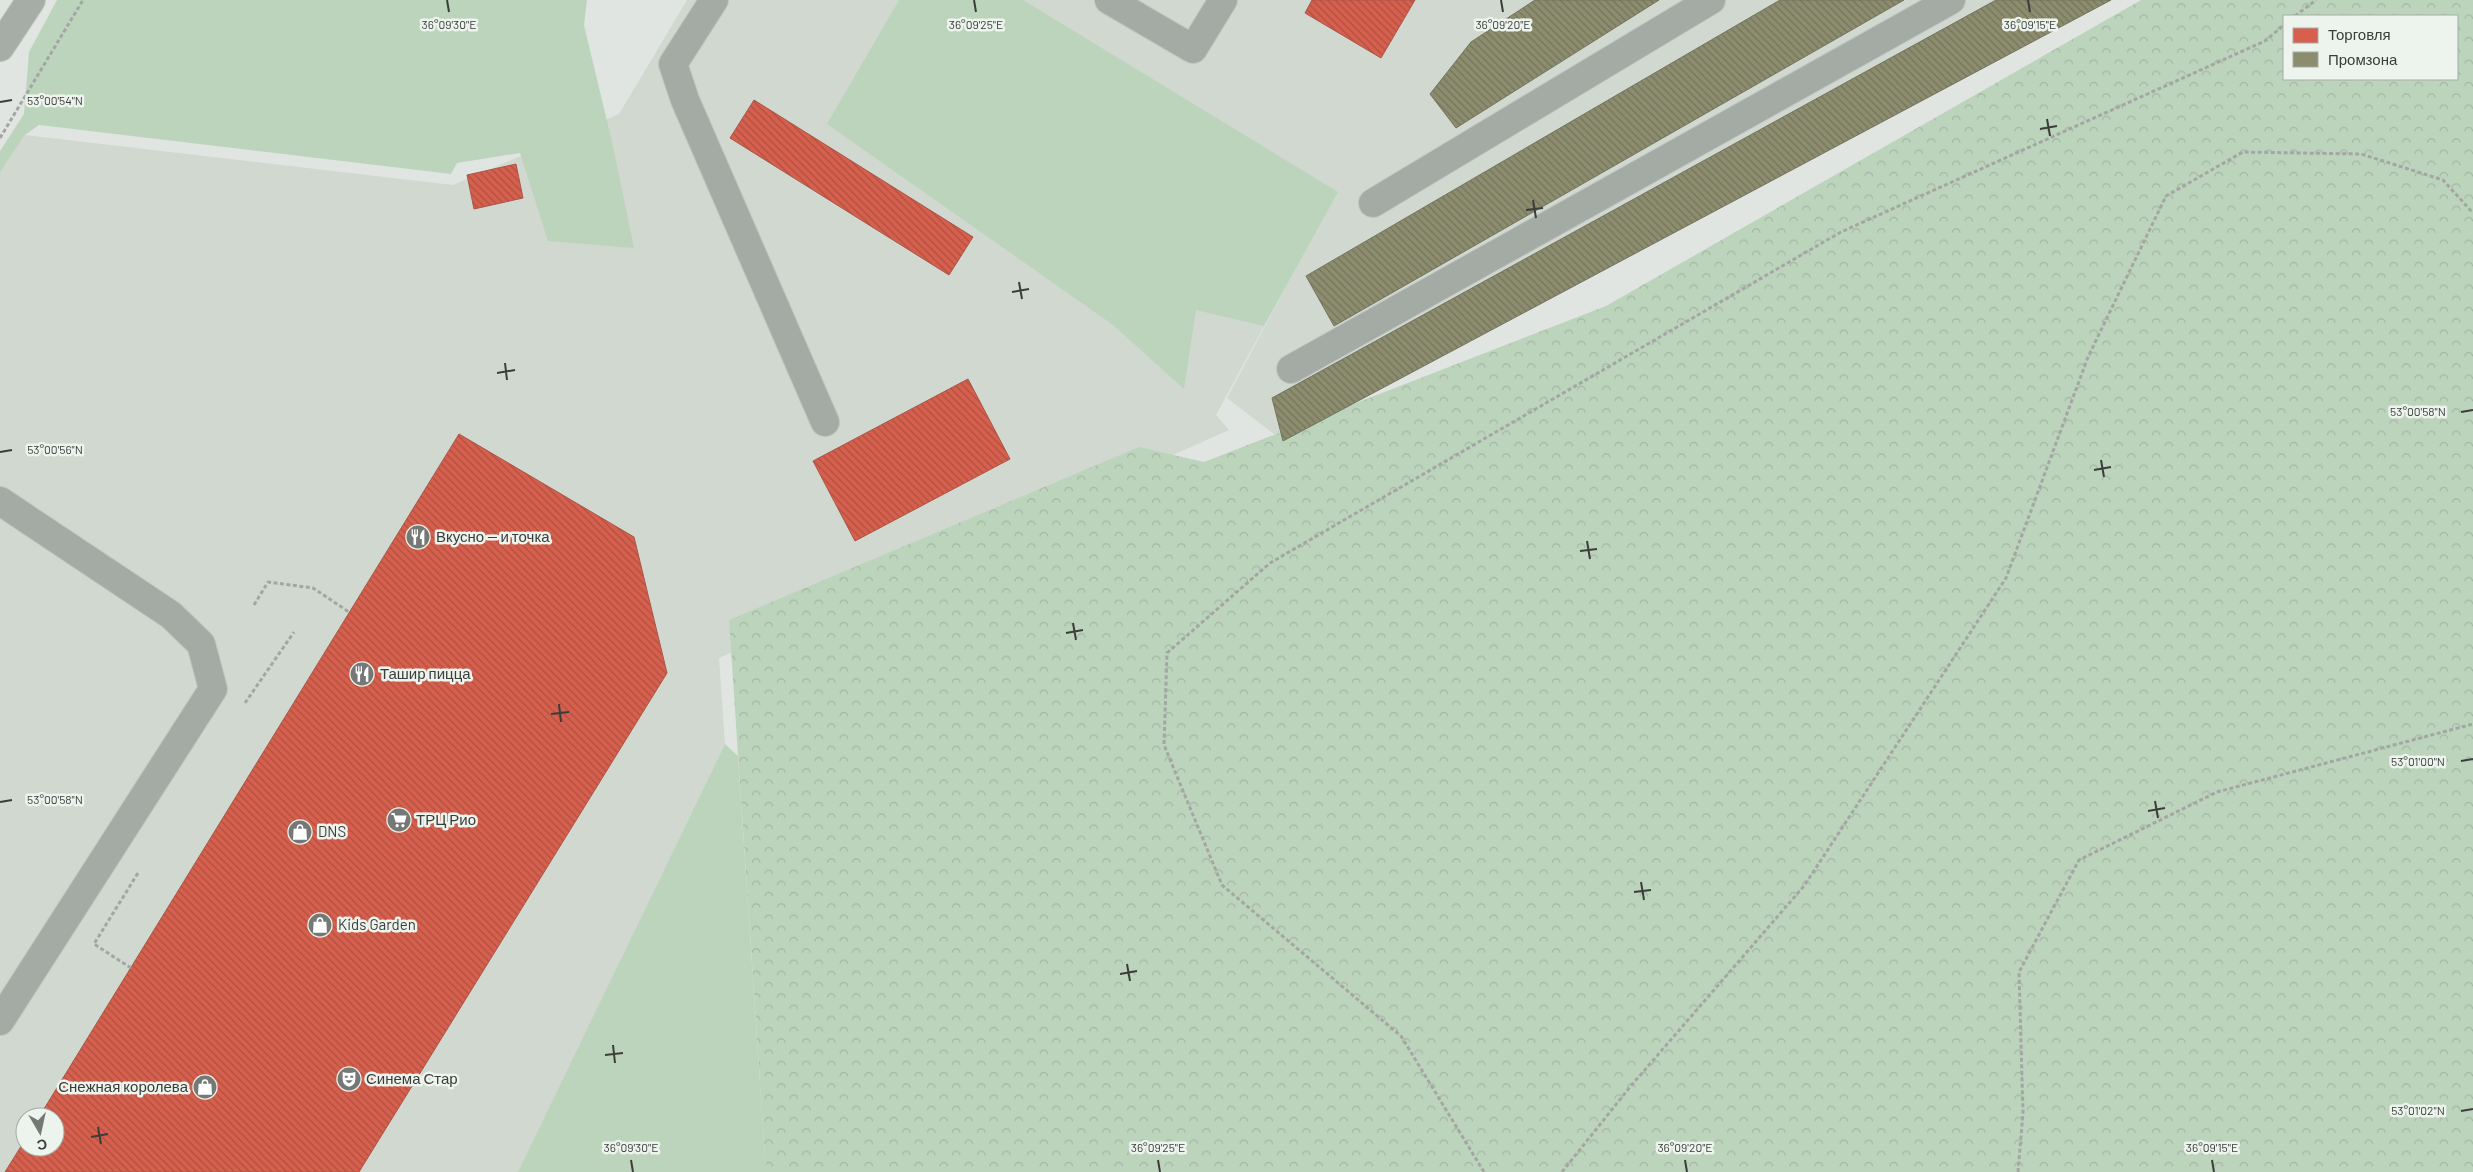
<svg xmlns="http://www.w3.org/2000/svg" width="2473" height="1172" font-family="Barlow,sans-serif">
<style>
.built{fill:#d0d8d0;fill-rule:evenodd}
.green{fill:#bdd4bc}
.forest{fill:url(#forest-crowns);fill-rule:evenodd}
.shops{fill:url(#shops-back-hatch);stroke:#a85648}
.industry{fill:url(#industry-back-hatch);stroke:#74745f}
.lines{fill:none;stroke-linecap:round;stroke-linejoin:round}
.minor-casing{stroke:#c1c3c1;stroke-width:30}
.major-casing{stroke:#c1c3c1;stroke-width:30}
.path{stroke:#a3a7a3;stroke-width:3;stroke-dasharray:4 2.5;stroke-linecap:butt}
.minor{stroke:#a4aaa4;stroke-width:28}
.major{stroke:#a6aca6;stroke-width:28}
.ticks{fill:none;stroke:#3b3d3b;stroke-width:2}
.labels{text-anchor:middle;stroke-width:5;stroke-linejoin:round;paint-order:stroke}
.poi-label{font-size:15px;fill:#3b3d3b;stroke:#edf4ed;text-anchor:start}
.ticks-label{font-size:12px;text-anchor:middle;fill:#3b3d3b;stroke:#edf4ed;stroke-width:5;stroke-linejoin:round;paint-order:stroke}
</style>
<defs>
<pattern id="forest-crowns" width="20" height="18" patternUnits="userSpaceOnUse" patternTransform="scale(1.25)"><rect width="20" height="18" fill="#bdd4bc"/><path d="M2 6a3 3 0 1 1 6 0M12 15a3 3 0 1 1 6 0" fill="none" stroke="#a3b7a2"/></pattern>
<pattern id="shops-back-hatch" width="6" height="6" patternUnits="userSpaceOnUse" patternTransform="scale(1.25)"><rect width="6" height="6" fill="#d6604d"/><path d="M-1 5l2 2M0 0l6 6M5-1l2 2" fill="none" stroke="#af5041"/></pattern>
<pattern id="industry-back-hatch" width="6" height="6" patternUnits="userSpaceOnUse" patternTransform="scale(1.25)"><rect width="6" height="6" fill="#8c8c6e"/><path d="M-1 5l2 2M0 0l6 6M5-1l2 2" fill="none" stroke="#74745c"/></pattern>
</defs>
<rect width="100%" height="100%" fill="#e1e5e1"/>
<path class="built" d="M687,0h1424l-828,441 -56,-43 73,-138 -84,155 13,15 -510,228 6,86 -206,428h-519v-1001l25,-36 428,50 166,-71zM25,1117h30v30h-30z"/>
<g class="green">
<polygon points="57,0 587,0 584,25 613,146 634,248 548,241 520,153 457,163 451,174 39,125 25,135 0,172 0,151 24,114 29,52"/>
<polygon points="899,0 1023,0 1338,192 1264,326 1196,310 1184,389 1113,325 827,124"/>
<polygon points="725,744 738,756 766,1172 518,1172"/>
</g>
<path class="forest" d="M2141,0h332v1172h-1707l-37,-552 410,-173 65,15 402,-156zM2284,16h173v63h-173z"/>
<g class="shops">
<polygon points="1312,0 1415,0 1381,58 1305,13"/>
<polygon points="754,100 973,237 949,275 730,138"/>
<polygon points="516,164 523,198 474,209 467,175"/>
<polygon points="968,379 1010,459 855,541 813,461"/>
<polygon points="459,434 634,537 667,673 359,1172 5,1172 25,1140 25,1147 55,1147 55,1117 39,1117"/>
</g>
<g class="industry">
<polygon points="1535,0 1659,0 1456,128 1430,94 1471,42"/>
<polygon points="1780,0 1904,0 1334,326 1306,276"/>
<polygon points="1996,0 2111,0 1283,441 1272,398"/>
</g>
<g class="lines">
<defs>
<g id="minor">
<polyline points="714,0 673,64 685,100 825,422"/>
<polyline points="1109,0 1193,49 1223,0"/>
<polyline points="1373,203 1711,0"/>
<polyline points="1291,369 1951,0"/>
<polyline points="0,501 171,615 201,644 213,689 0,1021"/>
</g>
<polyline id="major" points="0,47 31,0"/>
</defs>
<use href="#minor" class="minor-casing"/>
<use href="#major" class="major-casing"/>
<g class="path">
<polyline points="2295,16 2316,0"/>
<polyline points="0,138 83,0"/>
<polyline points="254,605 268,582 313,588 349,612"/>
<polyline points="245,703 294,632"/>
<polyline points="131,968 94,944 138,873"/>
<polyline points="1484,1172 1401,1036 1222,885 1164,745 1167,653 1270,563 1841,232 2265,41 2284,25"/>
<polyline points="1562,1172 1630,1087 1804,886 2006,578 2088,357 2166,196 2243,152 2361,154 2443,180 2473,213"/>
<polyline points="2018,1172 2023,1113 2019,972 2079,860 2217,792 2473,724"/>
</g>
<use href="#minor" class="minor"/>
<use href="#major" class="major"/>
</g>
<path class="ticks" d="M447,0l2,12M974,0l2,12M1501,0l2,12M2028,0l2,12M0,102l12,-2M2047,119l3,17M2040,129l17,-3M1533,200l3,18M1526,210l17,-2M1019,282l3,17M1012,292l17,-3M505,363l2,17M497,373l18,-3M2461,412l12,-2M0,452l12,-2M2101,460l3,17M2094,470l17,-3M1587,541l3,18M1580,551l17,-2M1073,623l3,17M1066,633l17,-3M559,704l2,18M551,714l18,-2M2461,761l12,-2M2155,801l3,17M0,802l12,-2M2148,811l17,-3M1641,882l3,18M1634,892l17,-2M1127,964l3,17M1120,974l17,-3M613,1045l2,18M605,1055l18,-2M2461,1111l12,-2M98,1127l3,17M91,1137l17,-3M631,1160l2,12M1158,1160l2,12M1685,1160l2,12M2212,1160l2,12"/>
<defs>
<symbol id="restaurant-disc" viewBox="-11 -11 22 22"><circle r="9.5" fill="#757875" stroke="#edf4ed"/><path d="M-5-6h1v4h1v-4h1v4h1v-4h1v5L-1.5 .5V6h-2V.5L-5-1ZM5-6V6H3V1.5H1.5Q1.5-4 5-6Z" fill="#fff"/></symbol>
<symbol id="supermarket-disc" viewBox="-11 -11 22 22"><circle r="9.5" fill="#757875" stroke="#edf4ed"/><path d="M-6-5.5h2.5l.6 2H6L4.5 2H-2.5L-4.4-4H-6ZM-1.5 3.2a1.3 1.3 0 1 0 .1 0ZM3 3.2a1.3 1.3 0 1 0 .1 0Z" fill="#fff"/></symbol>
<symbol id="shop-disc" viewBox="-11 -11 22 22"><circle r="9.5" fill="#757875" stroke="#edf4ed"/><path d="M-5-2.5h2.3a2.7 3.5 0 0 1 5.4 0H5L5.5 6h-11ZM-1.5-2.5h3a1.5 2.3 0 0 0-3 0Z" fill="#fff"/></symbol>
<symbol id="theatre-disc" viewBox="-11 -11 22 22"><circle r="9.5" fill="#757875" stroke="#edf4ed"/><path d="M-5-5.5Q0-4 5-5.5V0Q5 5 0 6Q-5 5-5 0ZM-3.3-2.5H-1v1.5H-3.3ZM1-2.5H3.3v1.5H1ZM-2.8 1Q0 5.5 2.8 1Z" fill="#fff"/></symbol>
</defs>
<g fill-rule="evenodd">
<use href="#restaurant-disc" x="404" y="523" width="28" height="28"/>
<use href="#restaurant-disc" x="348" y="660" width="28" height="28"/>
<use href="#supermarket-disc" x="385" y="806" width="28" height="28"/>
<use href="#shop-disc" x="286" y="818" width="28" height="28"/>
<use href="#shop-disc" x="306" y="911" width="28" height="28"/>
<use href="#theatre-disc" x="335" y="1065" width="28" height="28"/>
<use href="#shop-disc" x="191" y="1073" width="28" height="28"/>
</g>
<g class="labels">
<g class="poi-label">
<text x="436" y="542">Вкусно — и точка</text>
<text x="380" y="679">Ташир пицца</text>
<text x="416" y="825">ТРЦ Рио</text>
<text x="318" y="837">DNS</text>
<text x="338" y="930">Kids Garden</text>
<text x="366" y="1084">Синема Стар</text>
<text x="188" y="1092" text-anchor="end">Снежная королева</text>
</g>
</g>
<g class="ticks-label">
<text x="449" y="29">36°09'30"E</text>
<text x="976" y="29">36°09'25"E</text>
<text x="1503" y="29">36°09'20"E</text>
<text x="2030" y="29">36°09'15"E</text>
<text x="55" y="105">53°00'54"N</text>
<text x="2418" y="416">53°00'58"N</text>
<text x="55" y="454">53°00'56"N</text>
<text x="2418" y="766">53°01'00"N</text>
<text x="55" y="804">53°00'58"N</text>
<text x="2418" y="1115">53°01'02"N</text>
<text x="631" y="1152">36°09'30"E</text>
<text x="1158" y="1152">36°09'25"E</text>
<text x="1685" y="1152">36°09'20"E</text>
<text x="2212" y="1152">36°09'15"E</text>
</g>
<rect x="2283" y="15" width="175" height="65" fill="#edf4ed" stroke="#a6aba6"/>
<rect x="2293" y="28" width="25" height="15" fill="#d6604d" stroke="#a6aba6"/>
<text x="2328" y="40" font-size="15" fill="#3b3d3b">Торговля</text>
<rect x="2293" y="52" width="25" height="15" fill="#8c8c6e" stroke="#a6aba6"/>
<text x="2328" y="65" font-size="15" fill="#3b3d3b">Промзона</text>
<g transform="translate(40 1132) rotate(171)"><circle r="24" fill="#edf4ed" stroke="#a6aba6"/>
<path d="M0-4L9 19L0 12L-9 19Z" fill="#757875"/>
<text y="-8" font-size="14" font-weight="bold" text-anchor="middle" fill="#3b3d3b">С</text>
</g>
</svg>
